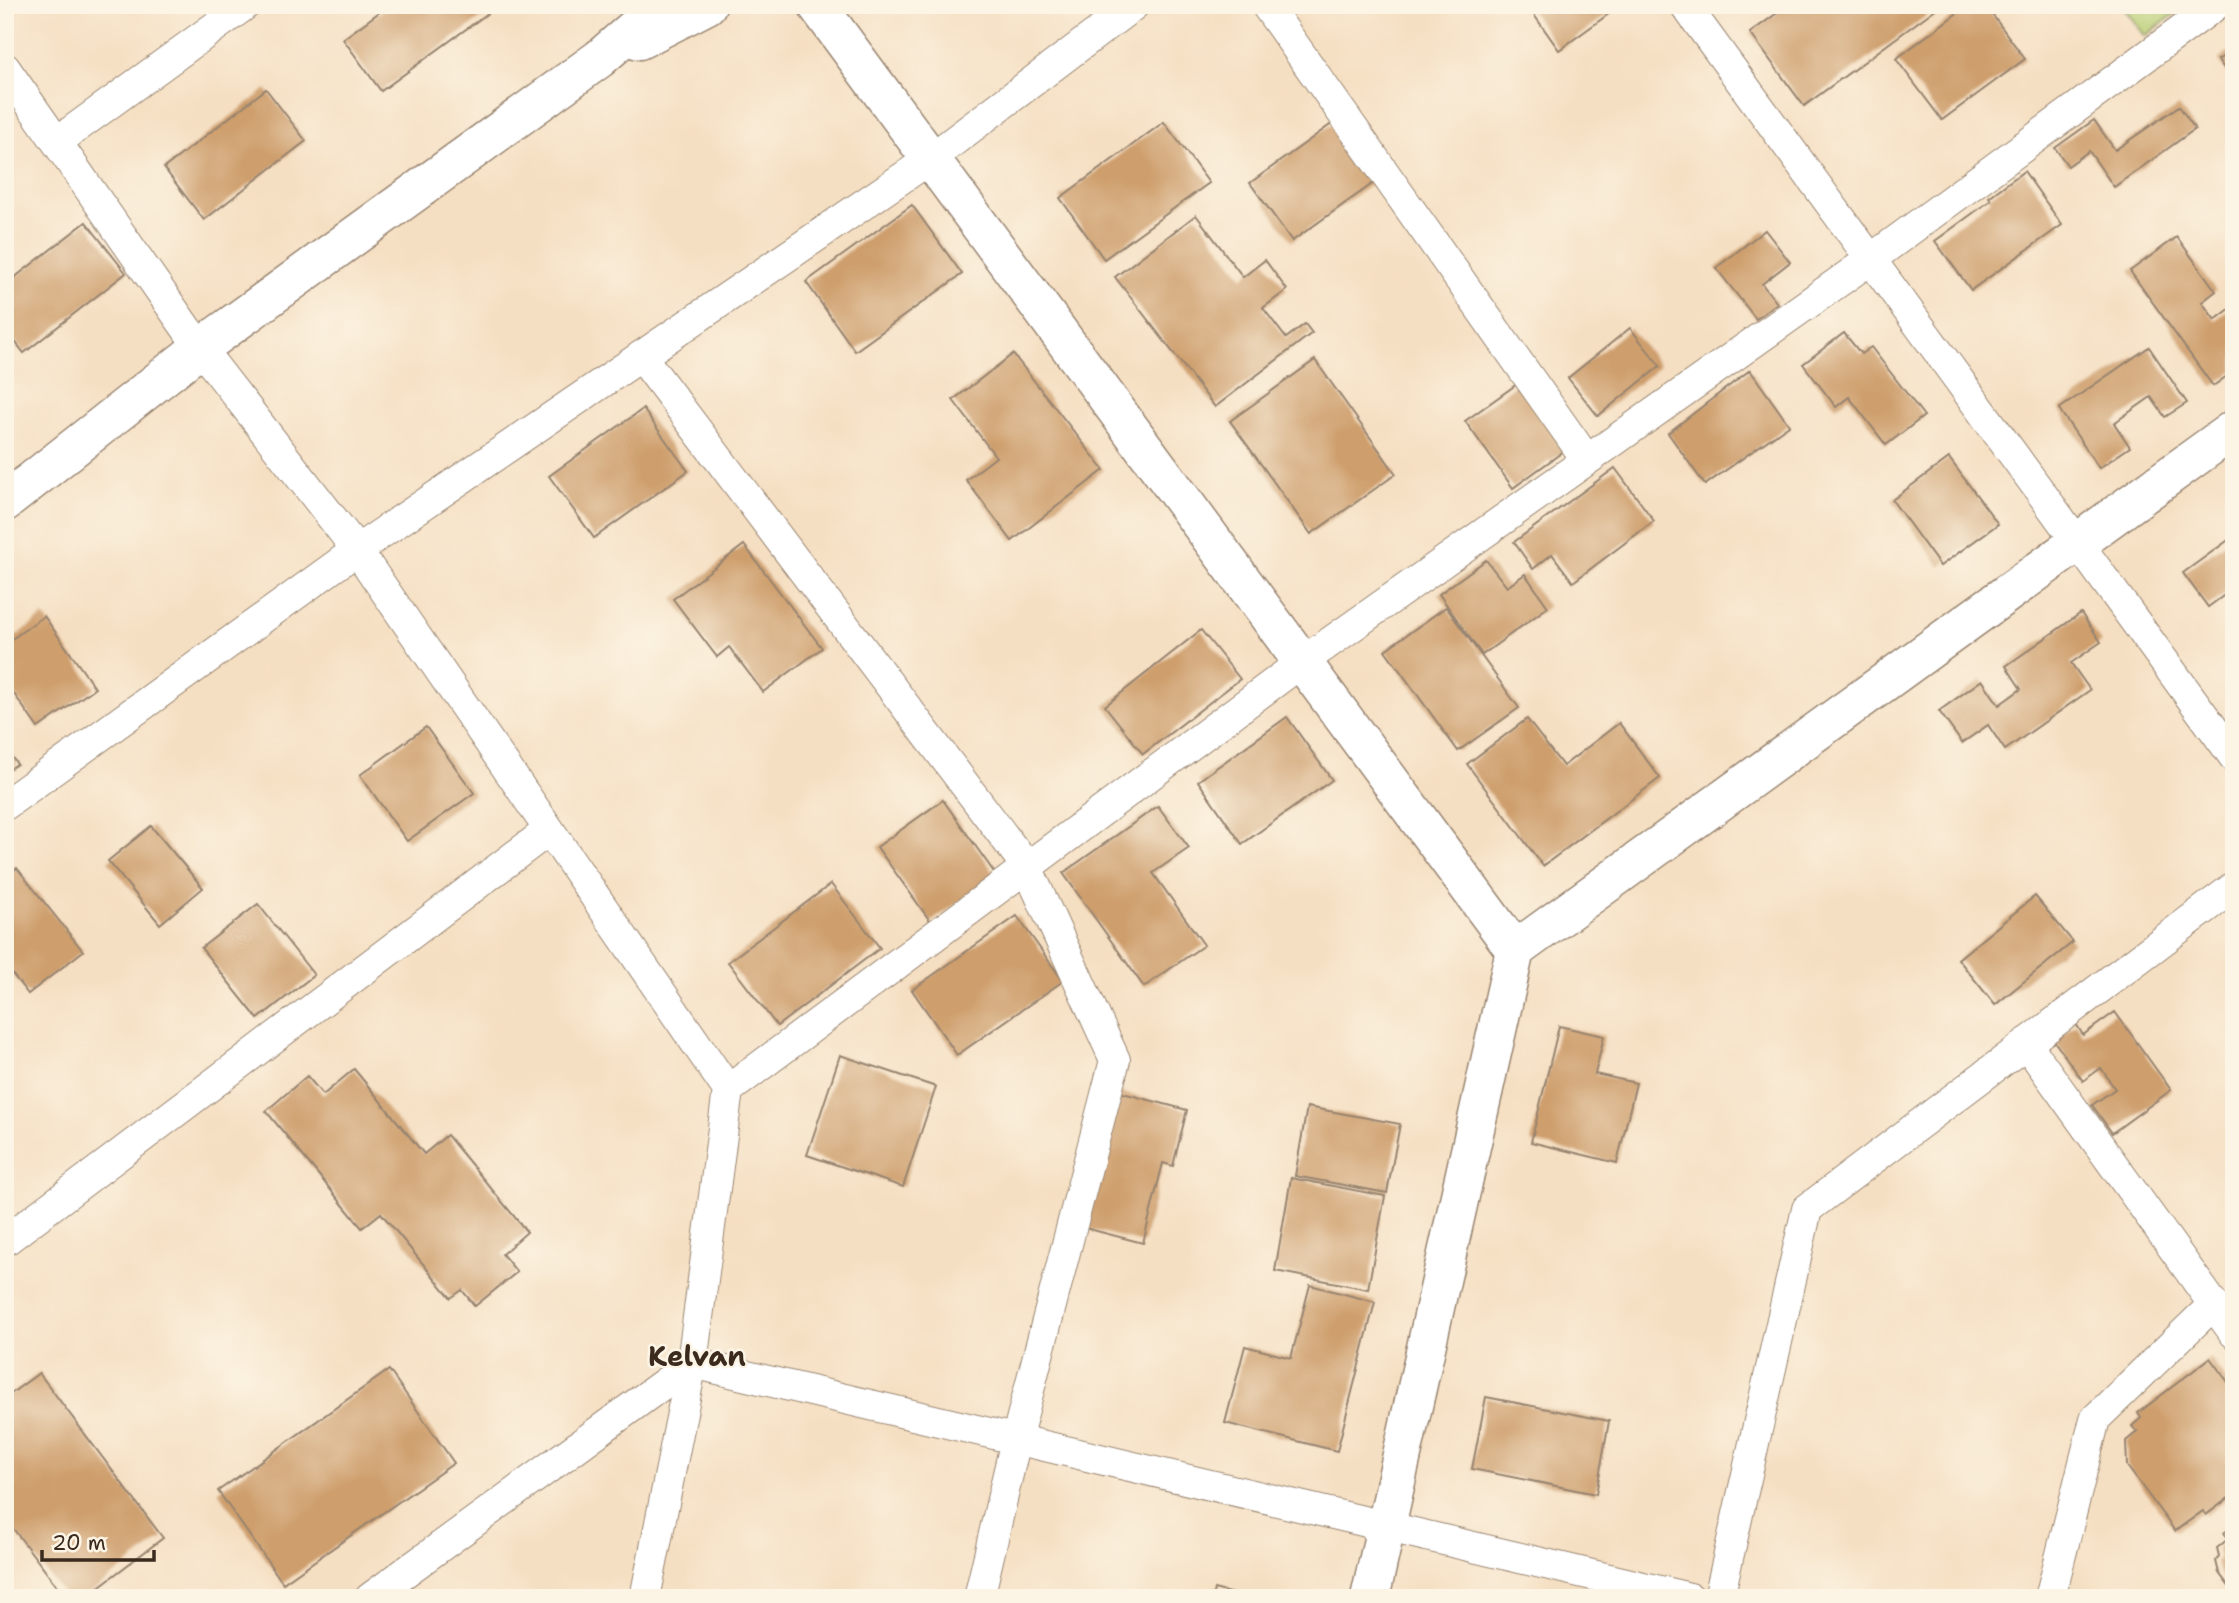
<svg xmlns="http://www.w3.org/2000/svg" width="2239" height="1603" font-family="'Shantell Sans',sans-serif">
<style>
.park{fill:url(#park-tufts);stroke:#797c48;stroke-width:2}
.building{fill:#ce9e6c}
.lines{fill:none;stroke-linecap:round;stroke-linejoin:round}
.street-casing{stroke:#988470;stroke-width:32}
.secondary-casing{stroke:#988470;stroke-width:41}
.street{stroke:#fff;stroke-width:30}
.secondary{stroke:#fff;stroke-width:38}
.labels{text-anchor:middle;stroke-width:5;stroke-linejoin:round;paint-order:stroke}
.district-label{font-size:28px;font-weight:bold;fill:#3b2a1e;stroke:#fcf5e5}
</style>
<defs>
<pattern id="park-tufts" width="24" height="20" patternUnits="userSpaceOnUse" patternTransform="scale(1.75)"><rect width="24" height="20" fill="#b7cd72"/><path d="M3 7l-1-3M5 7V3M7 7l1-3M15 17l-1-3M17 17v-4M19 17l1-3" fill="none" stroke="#9eb062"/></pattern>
</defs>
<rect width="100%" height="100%" fill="#fcf5e5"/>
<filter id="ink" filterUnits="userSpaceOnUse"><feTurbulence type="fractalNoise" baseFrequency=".0143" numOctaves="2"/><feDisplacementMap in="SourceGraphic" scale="14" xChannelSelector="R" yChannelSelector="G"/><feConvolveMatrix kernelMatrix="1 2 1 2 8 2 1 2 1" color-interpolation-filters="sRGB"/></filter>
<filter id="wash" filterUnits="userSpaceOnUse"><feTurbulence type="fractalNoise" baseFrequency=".00686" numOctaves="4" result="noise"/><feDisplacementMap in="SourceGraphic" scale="28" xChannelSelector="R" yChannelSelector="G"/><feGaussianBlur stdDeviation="1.57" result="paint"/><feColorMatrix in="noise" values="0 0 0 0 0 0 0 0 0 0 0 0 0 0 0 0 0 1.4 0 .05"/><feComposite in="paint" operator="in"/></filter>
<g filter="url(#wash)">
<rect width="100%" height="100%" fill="#f5dfc2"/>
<polygon class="park" points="2122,5 2187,5 2145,36"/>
<g id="blocks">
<g class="building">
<polygon points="389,5 482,5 488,13 381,91 343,39"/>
<polygon points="1527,5 1621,5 1559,50"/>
<polygon points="1788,5 1941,5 1804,106 1750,33"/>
<polygon points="1968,5 1985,5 2025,59 1942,120 1896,59"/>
<polygon points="2234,49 2234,82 2218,60"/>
<polygon points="266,89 306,141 204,220 164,168"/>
<polygon points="2179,106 2195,129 2114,187 2089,151 2068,166 2055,148 2094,120 2115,150"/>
<polygon points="1164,122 1209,183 1104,259 1060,198"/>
<polygon points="1333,123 1375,182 1292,241 1250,183"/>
<polygon points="2024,171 2062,225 1971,290 1935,241 1991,200 1989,197"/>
<polygon points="912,205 962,274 855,351 806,282"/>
<polygon points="1196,215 1243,277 1265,260 1287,290 1263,308 1286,338 1305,324 1312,333 1215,407 1115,277"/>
<polygon points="86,222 126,273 24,353 5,329 5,285"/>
<polygon points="1765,230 1790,262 1762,284 1777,303 1756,319 1716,268"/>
<polygon points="2177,237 2216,291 2202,302 2215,320 2231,308 2234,312 2234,371 2213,386 2130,271"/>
<polygon points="1630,328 1660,366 1598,416 1568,378"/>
<polygon points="1844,333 1861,354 1871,347 1924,416 1886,445 1849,397 1836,407 1803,364"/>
<polygon points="2149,347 2187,403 2165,417 2151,397 2114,423 2130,447 2099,468 2059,409"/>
<polygon points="1013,354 1104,470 1012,541 966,480 996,457 953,400"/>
<polygon points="1315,360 1396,474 1311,534 1230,421"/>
<polygon points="1750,370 1789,425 1705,485 1668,433"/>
<polygon points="1520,382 1568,448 1513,488 1465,421"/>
<polygon points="643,409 688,471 594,538 549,476"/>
<polygon points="1949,458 1998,524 1940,566 1892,500"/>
<polygon points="1615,468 1654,521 1573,582 1552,554 1533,569 1514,542"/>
<polygon points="2234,536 2234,588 2208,607 2183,573"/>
<polygon points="744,545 822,648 763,692 729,647 717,657 673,599"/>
<polygon points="1486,560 1507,587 1525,574 1548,607 1482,655 1439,594"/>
<polygon points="1446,607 1519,708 1458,751 1385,650"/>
<polygon points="2081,613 2101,642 2071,663 2090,690 2005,750 1988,725 1962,743 1939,711 1982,680 1999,705 2021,689 2006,666"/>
<polygon points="44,616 95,688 38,728 5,681 5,644"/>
<polygon points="1201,630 1240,679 1143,754 1105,706"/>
<polygon points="1287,717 1332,780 1242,844 1198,781"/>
<polygon points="1527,719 1563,766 1619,723 1660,778 1543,866 1467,764"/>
<polygon points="426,727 474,793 407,841 360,775"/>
<polygon points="5,748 17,764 5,772"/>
<polygon points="943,800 996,875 931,922 877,847"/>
<polygon points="1158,806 1189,848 1153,873 1204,945 1144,987 1063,873"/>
<polygon points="151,826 203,888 160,924 108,861"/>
<polygon points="17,868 83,951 28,994 5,965 5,877"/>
<polygon points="831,884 880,948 777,1026 728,962"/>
<polygon points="2035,896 2073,942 1995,1005 1958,959"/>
<polygon points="258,904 314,975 258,1019 201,948"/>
<polygon points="1017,916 1063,981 957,1055 912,990"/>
<polygon points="2115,1012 2171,1090 2112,1133 2092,1105 2115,1089 2101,1068 2083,1081 2054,1041 2076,1024 2083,1035"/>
<polygon points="1559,1026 1604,1036 1595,1074 1636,1083 1617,1163 1531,1142"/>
<polygon points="840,1055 936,1087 903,1187 807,1155"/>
<polygon points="354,1069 424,1154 447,1135 527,1232 502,1254 517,1272 475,1306 462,1290 451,1298 381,1213 362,1228 266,1111 307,1076 323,1095"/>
<polygon points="1119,1092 1187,1110 1173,1166 1163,1163 1143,1243 1085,1228"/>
<polygon points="1307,1107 1400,1124 1387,1193 1295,1176"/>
<polygon points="1291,1178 1385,1196 1368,1289 1275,1271"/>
<polygon points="1310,1285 1375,1302 1337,1451 1225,1423 1245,1346 1291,1358"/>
<polygon points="2210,1358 2234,1390 2234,1494 2206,1515 2203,1511 2175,1531 2127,1466 2126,1441 2137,1432 2132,1426 2141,1418 2138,1413"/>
<polygon points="389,1370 454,1463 283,1583 218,1491"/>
<polygon points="39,1373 163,1538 84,1598 66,1598 5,1518 5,1398"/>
<polygon points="1486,1397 1609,1421 1596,1494 1472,1469"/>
<polygon points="2234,1517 2234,1593 2219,1573 2216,1561 2219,1556 2217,1548 2228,1539 2224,1533 2233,1526 2229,1520"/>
<polygon points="1214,1589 1245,1597 1245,1598 1212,1598"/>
</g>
</g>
</g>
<g filter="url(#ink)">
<use href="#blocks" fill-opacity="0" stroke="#988470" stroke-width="2"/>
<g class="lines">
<defs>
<g id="street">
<polyline points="1266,5 1587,460"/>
<polyline points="1685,5 2234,757"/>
<polyline points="5,68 200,348 357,550 728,1090 692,1363 645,1598"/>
<polyline points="58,141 245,5"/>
<polyline points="641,356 1027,867 1115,1060 1016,1440 979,1598"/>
<polyline points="5,805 357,550 930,159 1134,5"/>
<polyline points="2026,1043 2234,1333"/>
<polyline points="728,1090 1302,662 1871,259 2216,5"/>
<polyline points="5,1241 549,830"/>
<polyline points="370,1598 692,1363 1690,1598"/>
<polyline points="1719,1598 1807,1209 2234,887"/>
<polyline points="2050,1598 2095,1419 2214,1304"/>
</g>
<g id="secondary">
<polyline points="817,5 1515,950"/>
<polyline points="639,40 707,5"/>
<polyline points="5,502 200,348 599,59 661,5"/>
<polyline points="1370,1598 1515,950 2234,429"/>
</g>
</defs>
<use href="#street" class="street-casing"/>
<use href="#secondary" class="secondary-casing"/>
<use href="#street" class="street"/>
<use href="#secondary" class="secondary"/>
</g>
</g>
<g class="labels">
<g class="district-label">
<text x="697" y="1366">Kelvan</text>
</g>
</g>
<rect width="2239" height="1603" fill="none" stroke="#fcf5e5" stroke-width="28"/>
<path d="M42 1550v10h112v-10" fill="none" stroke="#3b2a1e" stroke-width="3.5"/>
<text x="52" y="1550" font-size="21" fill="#3b2a1e" stroke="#fcf5e5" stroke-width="5" paint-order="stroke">20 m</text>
</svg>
